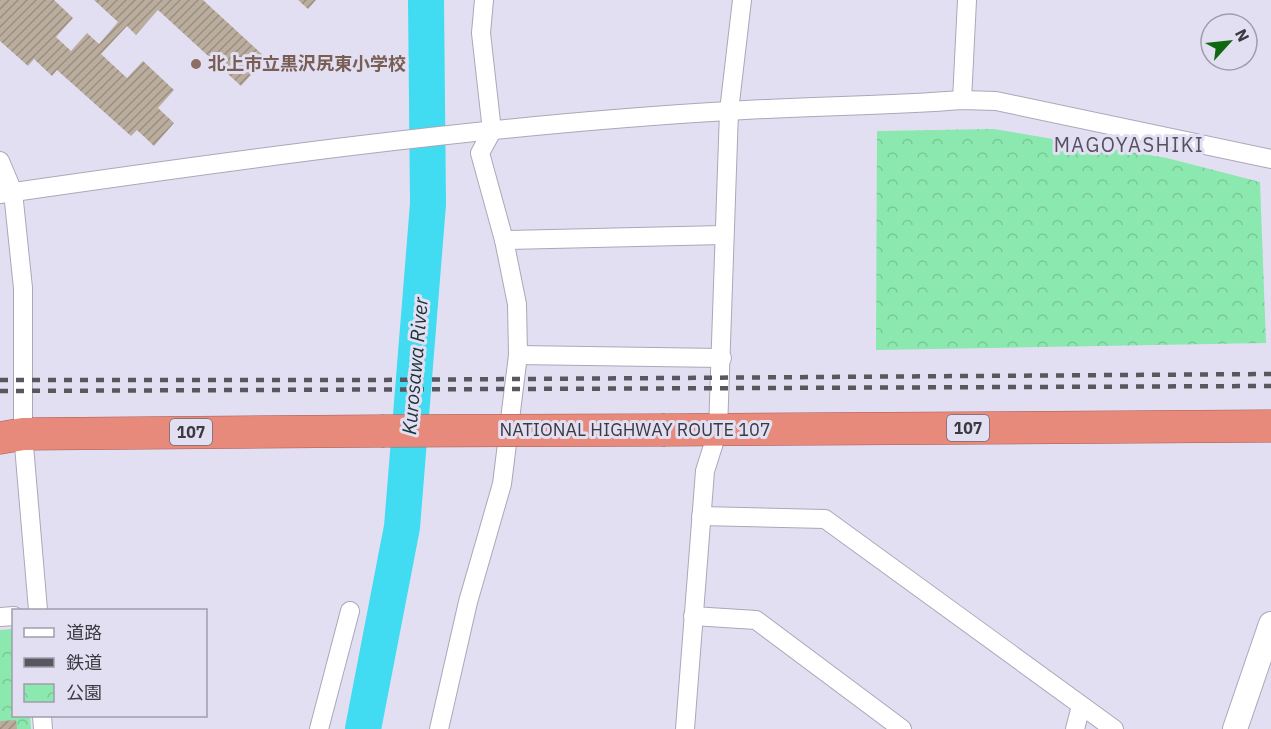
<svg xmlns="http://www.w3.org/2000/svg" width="1271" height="729" font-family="'IBM Plex Sans','Noto Sans JP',sans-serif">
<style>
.park{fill:url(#park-crowns)}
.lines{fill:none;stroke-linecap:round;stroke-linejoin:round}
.river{stroke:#41dbf2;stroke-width:36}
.building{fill:url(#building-hatch)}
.minor-casing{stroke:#aba7b9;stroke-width:20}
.tertiary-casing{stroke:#aba7b9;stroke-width:26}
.trunk-casing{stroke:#a75a52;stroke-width:33}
.minor{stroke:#fff;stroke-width:18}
.tertiary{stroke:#fff;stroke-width:24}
.trunk{stroke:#e78a7c;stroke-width:32}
.rail{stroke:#58565f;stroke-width:4.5;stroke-dasharray:8 8;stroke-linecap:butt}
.trunk-bridge-casing{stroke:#a75a52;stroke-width:33;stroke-linecap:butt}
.trunk-bridge{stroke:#e78a7c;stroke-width:32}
.education-dot{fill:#8d6e63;stroke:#e3dff2;stroke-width:2}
.labels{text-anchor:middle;stroke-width:6;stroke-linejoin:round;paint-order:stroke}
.shield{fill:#e3dff2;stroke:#6e6c76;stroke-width:1.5}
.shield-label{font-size:16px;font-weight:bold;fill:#3c3a41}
.education-label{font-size:18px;font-weight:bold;fill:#785e54;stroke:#e3dff2;text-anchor:start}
.street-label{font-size:18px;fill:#3c3a41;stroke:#e3dff2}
.neighbourhood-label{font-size:20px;letter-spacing:1.5px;fill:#555161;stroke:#e3dff2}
.water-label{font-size:20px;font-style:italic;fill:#1b3438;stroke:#e3dff2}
</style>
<defs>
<pattern id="park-crowns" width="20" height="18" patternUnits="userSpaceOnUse" patternTransform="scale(1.5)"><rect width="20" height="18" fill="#8be8af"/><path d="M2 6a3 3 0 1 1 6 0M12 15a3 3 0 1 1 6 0" fill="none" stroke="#79c898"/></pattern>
<pattern id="building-hatch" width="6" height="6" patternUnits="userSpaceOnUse" patternTransform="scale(1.5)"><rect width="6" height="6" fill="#baad9d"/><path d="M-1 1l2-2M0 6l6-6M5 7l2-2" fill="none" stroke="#988e82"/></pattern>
</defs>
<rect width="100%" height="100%" fill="#e3dff2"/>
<g class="park">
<polygon points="994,129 1167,158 1260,182 1266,343 876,350 877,131"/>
<polygon points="13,629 14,716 30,716 31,729 0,729 0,630"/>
</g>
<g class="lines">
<polyline class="river" points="363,729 402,527 428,204 426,0"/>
</g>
<g class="building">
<polygon points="0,0 54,0 73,18 56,37 71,51 87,33 99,44 118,22 94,0 203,0 266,58 241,86 158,10 136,35 127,26 101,54 127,78 143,61 174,90 158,108 174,123 154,146 137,130 131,136 57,70 52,76 34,59 28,66 0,41"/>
<polygon points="298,0 316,0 308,9"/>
<polygon points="16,720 17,729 0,729 0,721"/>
</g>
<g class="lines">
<defs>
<g id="minor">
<polyline points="962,100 967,0"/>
<polyline points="0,161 13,192 23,288 23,434 38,610"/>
<path d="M0,194c242,-35 485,-69 729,-83 78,-5 156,-5 233,-11l34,1 275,58"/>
<polyline points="504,240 723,235"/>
<polyline points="518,355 722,358"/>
<polyline points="701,516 825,519 1114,729"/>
<polyline points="693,616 756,620 902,729"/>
<polyline points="0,617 14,616"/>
<polyline points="42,716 43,729"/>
<polyline points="319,729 350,611"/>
<polyline points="439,729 468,602 502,484 518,355 517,304 504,240 480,153 492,131 481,33 484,0"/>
<polyline points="685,729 705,471 718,430 729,111 742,0"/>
<polyline points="1075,729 1081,706"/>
</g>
<polyline id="tertiary" points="1235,729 1271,624"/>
<g id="trunk">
<polyline points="665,430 1271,426"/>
<polyline points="0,438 23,434 381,431"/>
</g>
</defs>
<use href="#minor" class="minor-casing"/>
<use href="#tertiary" class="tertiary-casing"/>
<use href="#trunk" class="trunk-casing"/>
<use href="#minor" class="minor"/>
<use href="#tertiary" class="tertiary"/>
<use href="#trunk" class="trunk"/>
<g class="rail">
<polyline points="0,380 369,380 1271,374"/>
<polyline points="0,391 1271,386"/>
</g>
<defs>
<polyline id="trunk-bridge" points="381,431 665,430"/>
</defs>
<use href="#trunk-bridge" class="trunk-bridge-casing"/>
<use href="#trunk-bridge" class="trunk-bridge"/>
</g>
<circle class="education-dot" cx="196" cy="64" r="6"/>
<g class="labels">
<g class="shield">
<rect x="947" y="415" width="42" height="26" rx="4.5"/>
<rect x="170" y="419" width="42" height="26" rx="4.5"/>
</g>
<g class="shield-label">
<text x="968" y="434">107</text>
<text x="191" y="438">107</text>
</g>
<g class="education-label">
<text x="208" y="70">北上市立黒沢尻東小学校</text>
</g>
<g class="street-label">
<text x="635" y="436">NATIONAL HIGHWAY ROUTE 107</text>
</g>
<g class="neighbourhood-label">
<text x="1129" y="152">MAGOYASHIKI</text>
</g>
<g class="water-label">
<text transform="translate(415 366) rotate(-85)" y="7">Kurosawa River</text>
</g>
</g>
<rect x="12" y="609" width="195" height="108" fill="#e3dff2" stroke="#a09dab" stroke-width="1.5"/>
<rect x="24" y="628" width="30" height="9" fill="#ffffff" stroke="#a09dab" stroke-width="1.5"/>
<text x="66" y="639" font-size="18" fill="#3c3a41">道路</text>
<rect x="24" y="658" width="30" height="9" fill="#58565f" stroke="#a09dab" stroke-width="1.5"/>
<text x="66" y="669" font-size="18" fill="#3c3a41">鉄道</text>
<rect x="24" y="684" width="30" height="18" fill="url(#park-crowns)" stroke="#a09dab" stroke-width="1.5"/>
<text x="66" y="699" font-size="18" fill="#3c3a41">公園</text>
<g transform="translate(1229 42) rotate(63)"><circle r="28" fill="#e3dff2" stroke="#a09dab" stroke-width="1.5"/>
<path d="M0-4.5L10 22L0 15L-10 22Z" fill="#0e6810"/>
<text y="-9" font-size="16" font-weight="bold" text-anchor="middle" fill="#3c3a41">N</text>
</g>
</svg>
